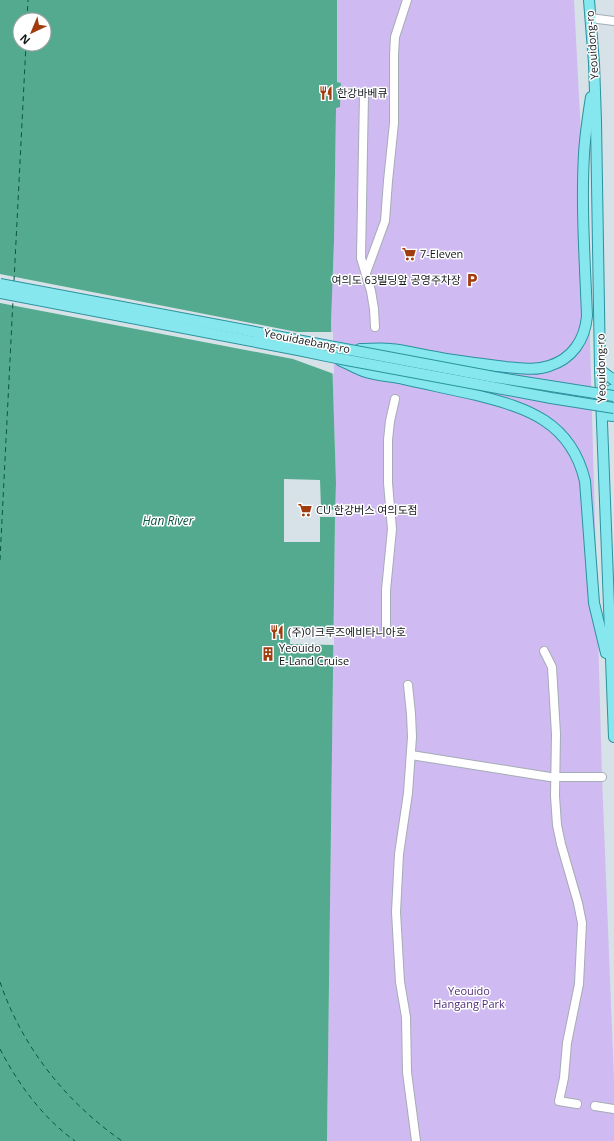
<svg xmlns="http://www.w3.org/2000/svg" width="614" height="1141" font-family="'Open Sans','Noto Sans KR',sans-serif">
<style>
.green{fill:#d0baf2}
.water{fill:#53aa8f;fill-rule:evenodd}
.pier{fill:#d7e1e8}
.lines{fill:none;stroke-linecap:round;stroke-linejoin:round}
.ferry{stroke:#0c5543;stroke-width:1;stroke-dasharray:5 4;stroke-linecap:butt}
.minor-casing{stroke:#a4adb4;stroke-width:10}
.major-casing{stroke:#2a939d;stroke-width:12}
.minor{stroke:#fff;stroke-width:8}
.major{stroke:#87e7ef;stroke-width:10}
.major-bridge-casing{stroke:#2a939d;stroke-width:12;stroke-linecap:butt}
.major-bridge{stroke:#87e7ef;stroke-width:10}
.labels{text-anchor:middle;stroke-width:3;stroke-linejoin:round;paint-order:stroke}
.street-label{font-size:11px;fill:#121618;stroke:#fff}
.poi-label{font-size:11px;fill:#121618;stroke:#fff;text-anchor:start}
.park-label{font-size:11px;fill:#4f2d77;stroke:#fff}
.water-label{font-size:12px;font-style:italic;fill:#0c5543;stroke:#fff}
</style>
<rect width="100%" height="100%" fill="#d7e1e8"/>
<polygon class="green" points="337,0 574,0 588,270 602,777 614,1080 614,1141 327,1141 335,517 336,483 331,324 334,241 336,107 340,106 341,83 337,82"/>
<path class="water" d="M0,0h337v82l4,1 -1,24 -4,1 -2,133 -3,83 5,159 -1,34 -8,624h-327zM20,20h24v24h-24z"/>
<g class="pier">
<polygon points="0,274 297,332 333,332 334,374 293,359 0,303"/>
<polygon points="284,479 320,480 321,509 335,510 335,517 320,517 320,542 284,542"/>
<polygon points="290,631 334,632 334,645 290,644"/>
</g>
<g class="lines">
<g class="ferry">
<polyline points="27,20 28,0"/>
<polyline points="14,281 26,44"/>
<polyline points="0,560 13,300"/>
<path d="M0,982c22,65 66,120 122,159"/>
<path d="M0,1049c18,35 43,69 75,92"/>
</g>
<defs>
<g id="minor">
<polyline points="590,18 614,21"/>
<polyline points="364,94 361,258 371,291 374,309 375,327"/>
<polyline points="366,273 385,221 388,181 394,123 394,55 395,37 407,0"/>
<polyline points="386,629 386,590 392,529 388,483 388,440 390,421 395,399"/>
<polyline points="544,651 552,667 556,734 555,796 557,825 561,844 578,903 582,923 579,984 567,1043 564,1078 559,1101 577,1104"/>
<polyline points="408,685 411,714 412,737 408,793 399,854 396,912 400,982 406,1017 407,1072 416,1141"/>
<polyline points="411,755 550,777 602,777"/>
<polyline points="595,1106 614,1109"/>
</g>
<g id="major">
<polyline points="589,0 594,63 596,121 600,370 614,737"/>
<path d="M360,349c10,0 21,-1 31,0 13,1 26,5 39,7 25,5 50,8 76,11 14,1 29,4 43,-1 23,-7 36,-26 38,-50 -2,-54 -6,-108 -3,-162 1,-19 4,-38 7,-57"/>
<path d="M341,361c7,3 15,7 22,10 11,4 24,5 36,7 26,6 51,11 77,17 52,13 95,27 109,86l9,122 12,50"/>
<polyline points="600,370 614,380"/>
<polyline points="601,394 614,389"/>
<polyline points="602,415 614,416"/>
</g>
</defs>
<use href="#minor" class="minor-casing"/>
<use href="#major" class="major-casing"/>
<use href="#minor" class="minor"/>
<use href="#major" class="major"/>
<defs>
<g id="major-bridge">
<polyline points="0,284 494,377 614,396"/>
<polyline points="0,293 298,350 336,358 551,398 614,408"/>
</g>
</defs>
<use href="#major-bridge" class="major-bridge-casing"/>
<use href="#major-bridge" class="major-bridge"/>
</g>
<defs>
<symbol id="restaurant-bare" viewBox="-9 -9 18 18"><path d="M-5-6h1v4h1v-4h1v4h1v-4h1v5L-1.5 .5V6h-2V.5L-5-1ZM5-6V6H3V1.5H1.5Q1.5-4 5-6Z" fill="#a13c0e" stroke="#fff" stroke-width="2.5" paint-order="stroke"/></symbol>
<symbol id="supermarket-bare" viewBox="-9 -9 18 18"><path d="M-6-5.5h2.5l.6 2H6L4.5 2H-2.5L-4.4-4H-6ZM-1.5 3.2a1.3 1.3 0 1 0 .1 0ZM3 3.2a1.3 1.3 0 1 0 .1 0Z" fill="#a13c0e" stroke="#fff" stroke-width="2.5" paint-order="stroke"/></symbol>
<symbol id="parking-bare" viewBox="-9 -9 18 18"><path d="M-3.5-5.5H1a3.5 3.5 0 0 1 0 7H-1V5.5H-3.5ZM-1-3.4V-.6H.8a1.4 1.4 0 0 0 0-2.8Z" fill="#a13c0e" stroke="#fff" stroke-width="2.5" paint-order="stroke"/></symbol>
<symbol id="building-bare" viewBox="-9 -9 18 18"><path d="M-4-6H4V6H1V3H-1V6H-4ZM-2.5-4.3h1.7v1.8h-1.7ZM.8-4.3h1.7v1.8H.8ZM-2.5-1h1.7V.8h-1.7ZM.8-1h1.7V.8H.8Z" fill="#a13c0e" stroke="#fff" stroke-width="2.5" paint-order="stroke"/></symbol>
</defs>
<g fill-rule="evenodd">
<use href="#restaurant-bare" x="316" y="83" width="20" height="20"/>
<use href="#supermarket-bare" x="399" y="244" width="20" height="20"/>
<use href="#parking-bare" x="462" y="270" width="20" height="20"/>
<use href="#supermarket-bare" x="295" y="500" width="20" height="20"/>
<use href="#restaurant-bare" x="267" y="622" width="20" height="20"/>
<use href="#building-bare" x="258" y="644" width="20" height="20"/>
</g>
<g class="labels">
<g class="street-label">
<text transform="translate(592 45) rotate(-94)" y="4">Yeouidong-ro</text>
<text transform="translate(307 341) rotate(11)" y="4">Yeouidaebang-ro</text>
<text transform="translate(601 368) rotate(-91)" y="4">Yeouidong-ro</text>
</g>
<g class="poi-label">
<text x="337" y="97">한강바베큐</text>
<text x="420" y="258">7-Eleven</text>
<text x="461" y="284" text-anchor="end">여의도 63빌딩앞 공영주차장</text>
<text x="316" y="514">CU 한강버스 여의도점</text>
<text x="288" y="636">(주)이크루즈에비타니아호</text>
<text x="279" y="652">Yeouido<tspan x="279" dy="13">E-Land Cruise</tspan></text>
</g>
<g class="park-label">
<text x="469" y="995">Yeouido<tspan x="469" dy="13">Hangang Park</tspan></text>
</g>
<g class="water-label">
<text x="168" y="525">Han River</text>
</g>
</g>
<g transform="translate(32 32) rotate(224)"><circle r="19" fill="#ffffff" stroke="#a0a2a3"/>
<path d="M0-3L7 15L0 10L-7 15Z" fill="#a13c0e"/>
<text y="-6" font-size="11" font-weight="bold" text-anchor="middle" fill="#121618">N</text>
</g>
</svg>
